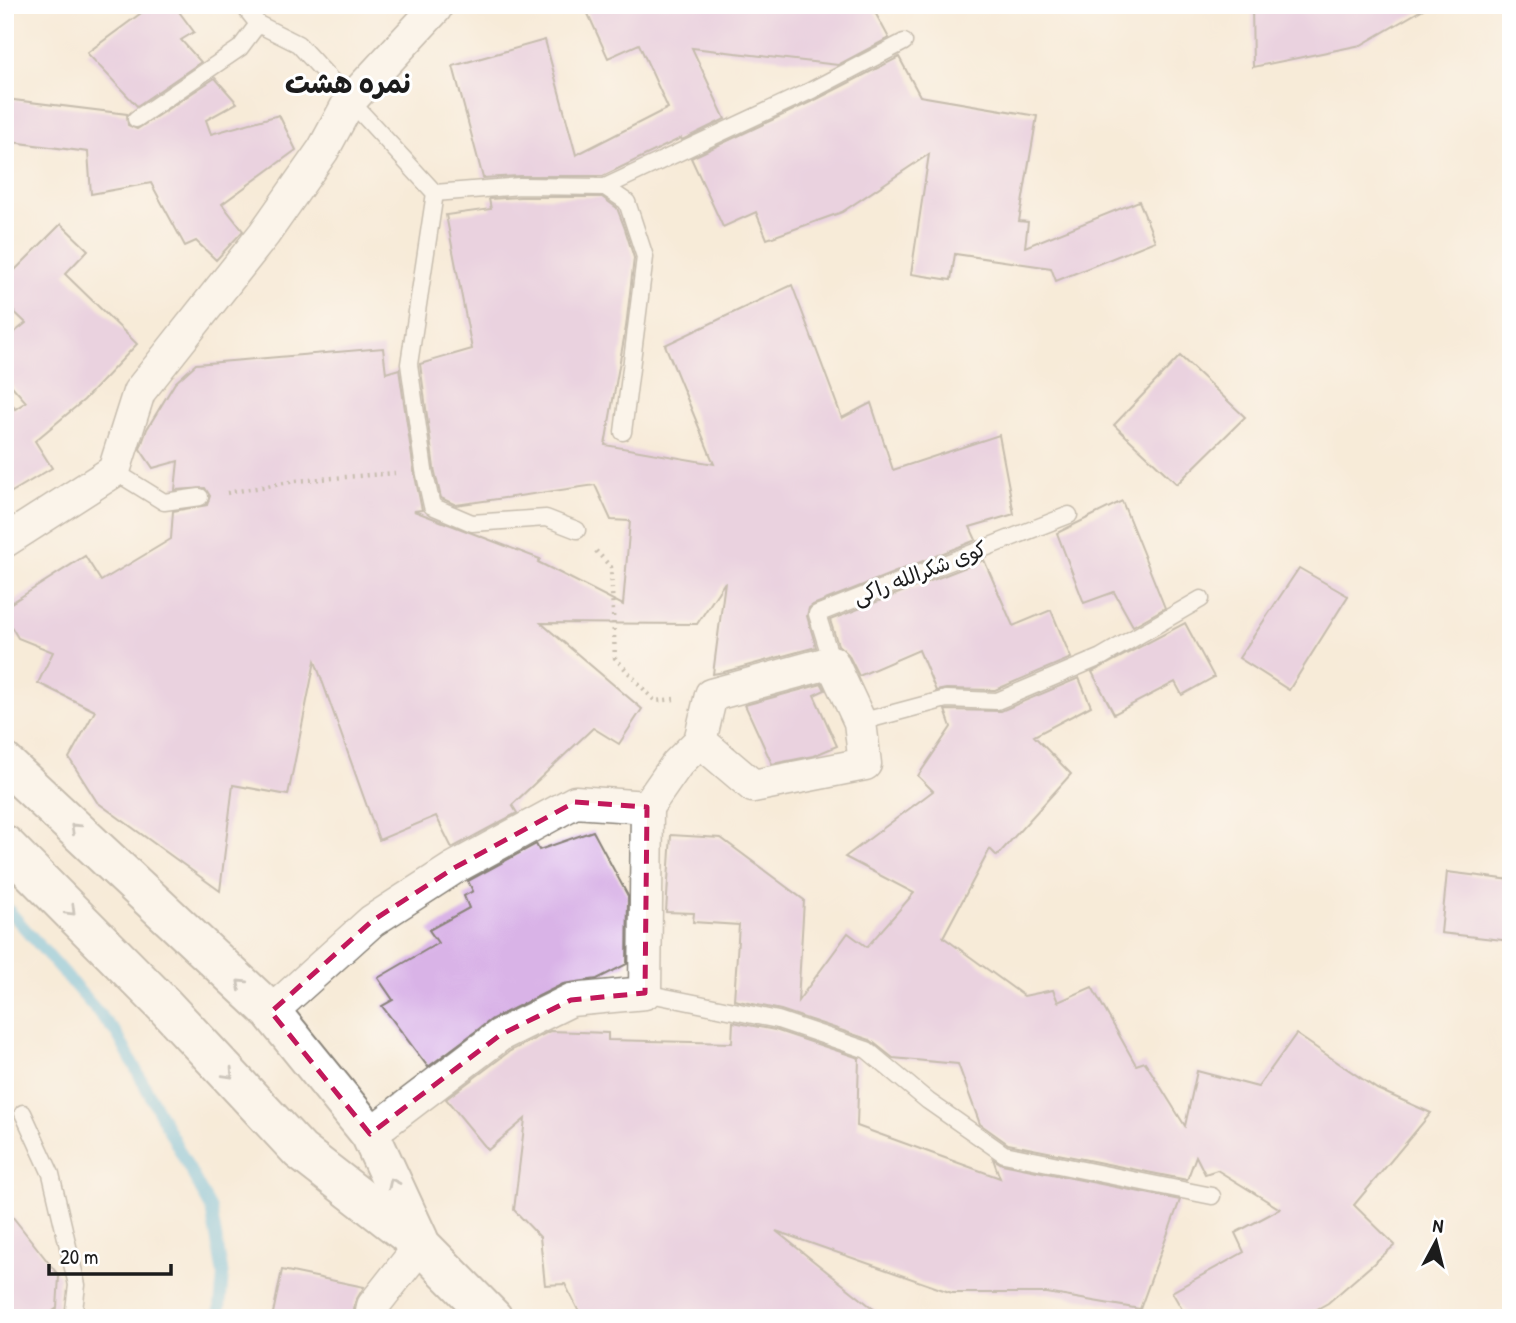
<svg xmlns="http://www.w3.org/2000/svg" width="1516" height="1323" font-family="'Patrick Hand','Playpen Sans Arabic',sans-serif">
<style>
.lines{fill:none;stroke-linecap:round;stroke-linejoin:round}
.stream{stroke:#63bce0;stroke-width:12}
.building{fill:#d9b3e7}
.service-casing{stroke:#8a847a;stroke-width:19}
.minor-casing{stroke:#8a847a;stroke-width:35}
.secondary-casing{stroke:#8a847a;stroke-width:42}
.path{stroke:#8a847a;stroke-width:4.5;stroke-dasharray:2 5;stroke-linecap:butt}
.service{stroke:#fff;stroke-width:16}
.minor{stroke:#fff;stroke-width:32}
.secondary{stroke:#fff;stroke-width:38}
.oneway{stroke:#999}
.marked{fill:none;stroke:#c2185b;stroke-width:5;stroke-dasharray:14 9;stroke-linejoin:round}
.labels{text-anchor:middle;stroke-width:6;stroke-linejoin:round;paint-order:stroke}
.street-label{font-size:21px;fill:#1c1c1c;stroke:#fff}
.district-label{font-size:28px;font-weight:bold;fill:#1c1c1c;stroke:#fff}
</style>
<rect width="100%" height="100%" fill="#fff"/>
<filter id="ink" filterUnits="userSpaceOnUse"><feTurbulence type="fractalNoise" baseFrequency=".0143" numOctaves="2"/><feDisplacementMap in="SourceGraphic" scale="14" xChannelSelector="R" yChannelSelector="G"/><feConvolveMatrix kernelMatrix="1 2 1 2 8 2 1 2 1" color-interpolation-filters="sRGB"/></filter>
<filter id="wash" filterUnits="userSpaceOnUse"><feTurbulence type="fractalNoise" baseFrequency=".00686" numOctaves="4" result="noise"/><feDisplacementMap in="SourceGraphic" scale="28" xChannelSelector="R" yChannelSelector="G"/><feGaussianBlur stdDeviation="1.57" result="paint"/><feColorMatrix in="noise" values="0 0 0 0 0 0 0 0 0 0 0 0 0 0 0 0 0 1.4 0 .05"/><feComposite in="paint" operator="in"/></filter>
<g filter="url(#wash)">
<rect width="100%" height="100%" fill="#f7ebd8"/>
<g class="lines">
<polyline class="stream" points="5,906 117,1034 211,1209 223,1275 219,1318"/>
</g>
<g id="blocks">
<g class="building">
<polygon points="152,5 174,5 194,32 181,40 201,62 137,106 87,53"/>
<polygon points="584,5 871,5 889,38 838,65 692,48 725,119 682,140 681,138 603,176 520,176 483,178 453,66 545,40 576,155 668,108 639,44 608,58"/>
<polygon points="1252,5 1430,5 1361,45 1253,67"/>
<polygon points="899,57 920,96 1037,116 1019,221 1028,222 1025,247 1139,201 1155,241 1056,281 1051,268 955,254 951,280 911,274 929,154 842,212 767,239 756,212 723,227 691,158 817,99"/>
<polygon points="215,78 237,103 206,120 211,134 279,115 296,150 222,204 243,231 216,260 196,241 185,246 151,183 91,194 88,152 5,141 5,99 127,114 128,125 137,129"/>
<polygon points="520,197 602,197 617,208 625,229 634,258 626,327 605,445 714,464 665,345 792,285 842,418 871,403 893,470 999,435 1014,514 970,527 976,540 813,605 809,608 807,616 816,647 724,672 713,674 725,582 697,624 541,623 642,709 619,744 593,728 512,805 517,813 452,848 436,816 379,840 315,661 288,795 233,785 220,891 97,802 69,758 95,711 38,683 53,652 18,638 5,616 5,607 85,556 101,581 171,539 173,511 207,505 210,496 205,488 175,490 178,461 153,468 140,449 147,429 175,383 196,364 383,348 386,373 399,369 414,471 422,510 414,511 540,559 538,562 623,605 630,521 611,520 595,485 456,505 441,498 434,468 420,364 472,349 446,215 491,209 489,199"/>
<polygon points="61,224 88,250 65,274 137,344 84,400 35,441 52,468 5,496 5,393 15,409 26,402 5,378 5,340 26,323 5,303 5,280"/>
<polygon points="1180,356 1245,417 1177,484 1114,425"/>
<polygon points="1122,501 1165,608 1133,626 1114,592 1084,603 1057,533"/>
<polygon points="984,560 1013,626 1051,610 1071,658 995,690 946,689 936,691 919,650 859,676 848,654 838,645 830,620"/>
<polygon points="1299,568 1348,596 1289,690 1239,658"/>
<polygon points="1185,623 1214,677 1182,695 1175,682 1114,714 1092,672"/>
<polygon points="1079,678 1091,706 1034,736 1071,774 997,856 990,849 943,937 1024,996 1053,990 1058,1002 1092,987 1136,1065 1145,1062 1185,1126 1197,1071 1258,1087 1296,1034 1377,1089 1431,1113 1354,1205 1395,1245 1328,1303 1301,1318 1187,1318 1172,1292 1244,1252 1235,1233 1280,1209 1217,1170 1205,1174 1196,1156 1187,1180 1008,1144 980,1124 958,1064 893,1058 870,1040 781,1010 734,1000 739,925 693,922 694,913 666,912 671,835 721,838 804,900 798,1001 848,933 867,947 914,893 845,857 933,791 918,776 951,727 945,710 1001,711"/>
<polygon points="822,684 825,690 814,695 837,746 813,756 772,764 745,705"/>
<polygon points="593,831 628,896 627,964 597,979 563,984 492,1019 428,1067 382,1006 393,1000 378,978 438,943 429,930 469,908 464,896 473,891 468,881 536,844 539,850"/>
<polygon points="1447,872 1511,880 1511,941 1441,933"/>
<polygon points="733,1022 775,1030 859,1058 857,1126 1000,1178 993,1159 1002,1164 1180,1200 1140,1309 1047,1293 952,1293 776,1231 885,1318 582,1318 565,1284 545,1285 540,1237 514,1210 525,1119 488,1150 446,1099 510,1051 550,1031 608,1033 608,1040 732,1043"/>
<polygon points="5,1207 59,1276 57,1308 44,1318 5,1318"/>
<polygon points="282,1270 364,1287 355,1302 353,1318 272,1318"/>
</g>
</g>
</g>
<g filter="url(#ink)">
<use href="#blocks" fill-opacity="0" stroke="#8a847a" stroke-width="2"/>
<g class="lines">
<defs>
<g id="service">
<polyline points="243,5 258,24 298,44 435,193 409,364 424,470 432,506 472,523 546,518 577,530"/>
<polyline points="136,119 240,48 258,24"/>
<polyline points="605,187 812,90 904,42"/>
<polyline points="435,193 520,186 605,187 627,202 645,257 623,432"/>
<polyline points="114,471 164,502 200,497"/>
<polyline points="832,662 817,614 1069,515"/>
<polyline points="860,722 946,699 997,701 1101,657 1201,599"/>
<polyline points="645,993 778,1020 867,1050 928,1101 1004,1154 1212,1196"/>
<polyline points="23,1113 51,1174 77,1285 73,1318"/>
</g>
<g id="minor">
<polyline points="5,541 114,471 139,392 264,234 323,150 349,102 435,9 435,5"/>
<polyline points="271,1012 372,921 454,868 575,802 647,807 677,764 700,741 711,695 832,662 860,722 865,764 753,786 700,741"/>
<polyline points="370,1134 500,1035 571,1000 645,993 647,807"/>
<polyline points="371,1318 373,1306 421,1245"/>
</g>
<g id="secondary">
<polyline points="5,763 271,1012 370,1134 419,1240"/>
<polyline points="5,845 164,1005 300,1151 421,1245 493,1318"/>
</g>
</defs>
<use href="#service" class="service-casing"/>
<use href="#minor" class="minor-casing"/>
<use href="#secondary" class="secondary-casing"/>
<g class="path">
<polyline points="227,493 296,481 395,473"/>
<polyline points="596,551 611,567 615,658 655,701 674,699"/>
</g>
<use href="#service" class="service"/>
<use href="#minor" class="minor"/>
<use href="#secondary" class="secondary"/>
</g>
<defs><path id="oneway-chevron" d="M-2-3.5L2.5 0L-2 3.5" fill="none" stroke-width="1.6" stroke-linecap="round" stroke-linejoin="round" transform="scale(1.75)"/></defs>
<g class="oneway">
<use href="#oneway-chevron" transform="translate(75 828) rotate(-137)"/>
<use href="#oneway-chevron" transform="translate(71 911) rotate(45)"/>
<use href="#oneway-chevron" transform="translate(241 984) rotate(-137)"/>
<use href="#oneway-chevron" transform="translate(229 1074) rotate(47)"/>
<use href="#oneway-chevron" transform="translate(393 1183) rotate(-115)"/>
</g>
</g>
<path d="M0 0H1516V1323H0ZM575,802l72,5 -2,186 -74,7 -71,35 -130,99 -99,-122 101,-91 82,-53z" fill="#f7ebd8" fill-opacity=".55" fill-rule="evenodd"/>
<path class="marked" d="M575,802l72,5 -2,186 -74,7 -71,35 -130,99 -99,-122 101,-91 82,-53z"/>
<g class="labels">
<g class="street-label">
<text transform="translate(920 573) rotate(-21)" y="7">کوی شکرالله راکی</text>
</g>
<g class="district-label">
<text x="349" y="93">نمره هشت</text>
</g>
</g>
<rect width="1516" height="1323" fill="none" stroke="#fff" stroke-width="28"/>
<g transform="translate(1436 1242) rotate(7)" stroke="#ffffff" stroke-width="5" paint-order="stroke">
<path d="M0-5L12 26L0 18L-12 26Z" fill="#1c1c1c"/>
<text y="-10" font-size="19" font-weight="bold" text-anchor="middle" fill="#1c1c1c">N</text>
</g>
<path d="M49 1264v10h122v-10" fill="none" stroke="#1c1c1c" stroke-width="3.5"/>
<text x="60" y="1264" font-size="21" fill="#1c1c1c" stroke="#ffffff" stroke-width="5" paint-order="stroke">20 m</text>
</svg>
